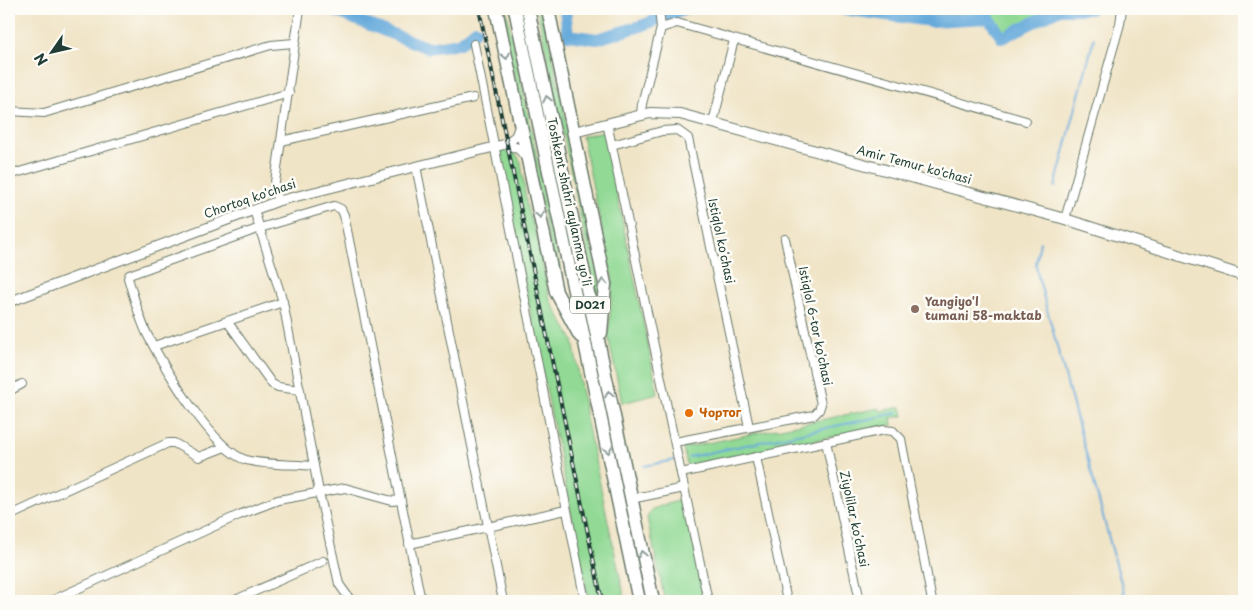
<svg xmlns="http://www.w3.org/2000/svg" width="1253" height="610" font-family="'Playpen Sans',sans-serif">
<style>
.green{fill:#91d994;stroke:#588b64}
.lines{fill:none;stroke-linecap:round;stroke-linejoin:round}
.stream{stroke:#66aadb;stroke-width:2}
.river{stroke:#66aadb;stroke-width:12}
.minor-casing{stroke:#687767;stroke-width:10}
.tertiary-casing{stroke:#687767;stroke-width:11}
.secondary-casing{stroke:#687767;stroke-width:12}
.trunk-casing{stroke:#687767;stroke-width:15}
.minor{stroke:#fff;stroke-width:8}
.tertiary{stroke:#fff;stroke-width:9}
.secondary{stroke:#fff;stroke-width:10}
.trunk{stroke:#fff;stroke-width:12}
.rail-casing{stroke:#1f3d34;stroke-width:4}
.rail{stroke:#fdfcf7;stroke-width:2;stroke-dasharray:5.5;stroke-linecap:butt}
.oneway{stroke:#8f9e9a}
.education-dot{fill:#8d6e63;stroke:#fdfcf7;stroke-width:2}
.food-dot{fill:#e8710a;stroke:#fdfcf7;stroke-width:2}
.labels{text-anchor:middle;stroke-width:5;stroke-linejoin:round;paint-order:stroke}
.shield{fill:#fdfcf7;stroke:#62766e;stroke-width:1}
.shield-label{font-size:11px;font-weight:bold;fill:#1f3d34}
.street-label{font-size:12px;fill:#1f3d34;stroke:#fdfcf7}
.education-label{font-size:12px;font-weight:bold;fill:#785e54;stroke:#fdfcf7;text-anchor:start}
.food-label{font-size:12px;font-weight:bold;fill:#c56008;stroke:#fdfcf7;text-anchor:start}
</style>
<rect width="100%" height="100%" fill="#fdfcf7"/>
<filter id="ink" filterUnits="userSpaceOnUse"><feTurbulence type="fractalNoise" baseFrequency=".02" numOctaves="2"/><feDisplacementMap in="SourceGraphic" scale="10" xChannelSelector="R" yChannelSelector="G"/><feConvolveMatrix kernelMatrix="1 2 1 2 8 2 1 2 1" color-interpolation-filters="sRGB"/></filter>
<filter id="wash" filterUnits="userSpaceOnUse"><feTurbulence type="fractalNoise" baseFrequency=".0096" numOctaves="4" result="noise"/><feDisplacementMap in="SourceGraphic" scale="20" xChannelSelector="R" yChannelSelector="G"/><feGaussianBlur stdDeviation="1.12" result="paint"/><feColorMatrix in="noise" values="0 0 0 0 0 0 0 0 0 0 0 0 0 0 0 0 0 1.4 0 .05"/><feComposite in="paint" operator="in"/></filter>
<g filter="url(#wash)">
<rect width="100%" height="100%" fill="#f0e4c6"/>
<g class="green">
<polygon points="500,9 506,9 568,305 559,290"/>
<polygon points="537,9 543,9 600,285 597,297"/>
<polygon points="885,9 1048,9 1008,33 1002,33 990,14 884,14"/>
<polygon points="604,131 658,394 622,403 608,336 613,282 582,136"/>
<polygon points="509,150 516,154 521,162 527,207 537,237 550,300 573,340 586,418 625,601 589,601 498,152"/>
<polygon points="901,407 903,416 891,418 892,425 687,466 683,448 879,408 880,411"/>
<polygon points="680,500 681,510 686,509 705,601 665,601 647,518 652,509"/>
</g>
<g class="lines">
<g class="stream">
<polyline points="1055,187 1094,38"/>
<polyline points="1040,242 1036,264 1038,276 1126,601"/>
<polyline points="689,457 897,413"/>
<polyline points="644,466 675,460"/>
</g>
<g class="river">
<polyline points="329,9 428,48 460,43 476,30"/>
<polyline points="565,9 568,35 597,39 641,26 685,9"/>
<polyline points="842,9 931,21 989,18 1002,38 1060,9 1090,9"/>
</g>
</g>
</g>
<g filter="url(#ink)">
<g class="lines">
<defs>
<g id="minor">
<polyline points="661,28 677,23 1026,121"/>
<polyline points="474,44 585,601"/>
<polyline points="9,111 44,113 271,45 294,43"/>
<polyline points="641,114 642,104 661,28 659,9"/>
<polyline points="713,122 734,40"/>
<polyline points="607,123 708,601"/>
<polyline points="281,141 473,98"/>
<polyline points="612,145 662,131 677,130 688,138 749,427"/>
<polyline points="416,166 503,601"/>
<polyline points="9,175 289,93"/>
<polyline points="278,201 274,189 300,9"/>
<polyline points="254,210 283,302 319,492 339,584 351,601"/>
<polyline points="1065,219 1120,24 1122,9"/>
<polyline points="227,321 272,384 278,387 300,390"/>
<polyline points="154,346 283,302"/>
<polyline points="9,391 22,384"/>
<polyline points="675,442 814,415 819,410 821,404 785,239"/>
<polyline points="826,442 860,601"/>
<polyline points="756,457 787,601"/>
<path d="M314,466c-19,-2 -51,-1 -68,-6 -33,-10 -82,-93 -98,-124 -9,-18 -14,-39 -20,-58l1,-3 131,-47 74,-22 7,3 3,6 77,386"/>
<polyline points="681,473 884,430 893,431 901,439 932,601"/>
<polyline points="631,499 684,488"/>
<polyline points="9,516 168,443 174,443 199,457 225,447"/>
<polyline points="409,544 566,510"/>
<polyline points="51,601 239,515 278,500 345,488 392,501 400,500"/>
<polyline points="233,601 323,561"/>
</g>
<g id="tertiary">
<polyline points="520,125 516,136 506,144 519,149 526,157"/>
<polyline points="9,302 278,201 506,144"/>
</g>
<polyline id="secondary" points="574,132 650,113 680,114 1065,219 1244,276"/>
<g id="trunk">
<polyline points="496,9 556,292 580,336"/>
<polyline points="515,9 639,601"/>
<polyline points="528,9 653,601"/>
<polyline points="548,9 605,284 601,333"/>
</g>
</defs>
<use href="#minor" class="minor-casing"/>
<use href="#tertiary" class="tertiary-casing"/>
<use href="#secondary" class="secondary-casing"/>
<use href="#trunk" class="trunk-casing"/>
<use href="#minor" class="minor"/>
<use href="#tertiary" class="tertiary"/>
<use href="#secondary" class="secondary"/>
<use href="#trunk" class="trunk"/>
<defs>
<polyline id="rail" points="479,9 602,601"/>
</defs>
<use href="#rail" class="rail-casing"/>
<use href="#rail" class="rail"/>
</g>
<defs><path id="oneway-chevron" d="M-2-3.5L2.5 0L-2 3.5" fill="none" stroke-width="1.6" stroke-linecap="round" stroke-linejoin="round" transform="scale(1.25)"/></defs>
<g class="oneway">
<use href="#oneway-chevron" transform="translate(506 56) rotate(78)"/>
<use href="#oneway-chevron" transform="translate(547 99) rotate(-102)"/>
<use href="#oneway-chevron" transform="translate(540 215) rotate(78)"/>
<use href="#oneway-chevron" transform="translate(603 282) rotate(-95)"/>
<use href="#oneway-chevron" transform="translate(609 394) rotate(-102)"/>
<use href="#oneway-chevron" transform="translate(608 450) rotate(78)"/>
<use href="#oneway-chevron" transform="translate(642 554) rotate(-102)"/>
</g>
</g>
<circle class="education-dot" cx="915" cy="309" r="5"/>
<circle class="food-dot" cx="689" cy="413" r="5"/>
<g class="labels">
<rect class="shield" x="570" y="296.5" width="40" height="17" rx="4"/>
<g class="shield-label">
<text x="590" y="309">D021</text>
</g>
<g class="street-label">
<text transform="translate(914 165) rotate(15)" y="4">Amir Temur ko'chasi</text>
<text transform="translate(250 199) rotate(-19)" y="4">Chortoq ko'chasi</text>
<text transform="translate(569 202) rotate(78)" y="4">Toshkent shahri aylanma yoʻli</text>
<text transform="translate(721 241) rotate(78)" y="4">Istiqlol koʻchasi</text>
<text transform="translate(815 326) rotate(78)" y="4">Istiqlol 6-tor ko'chasi</text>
<text transform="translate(854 519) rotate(78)" y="4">Ziyolilar koʻchasi</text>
</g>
<g class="education-label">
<text x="925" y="306">Yangiyo'l<tspan x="925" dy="14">tumani 58-maktab</tspan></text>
</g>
<g class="food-label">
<text x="699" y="417">Чортог</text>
</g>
</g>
<rect width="1253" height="610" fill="none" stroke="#fdfcf7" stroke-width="30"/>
<g transform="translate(52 52) rotate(236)" stroke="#fdfcf7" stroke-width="4" paint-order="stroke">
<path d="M0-4L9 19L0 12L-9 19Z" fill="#1f3d34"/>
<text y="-8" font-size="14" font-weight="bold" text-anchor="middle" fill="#1f3d34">N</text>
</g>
</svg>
